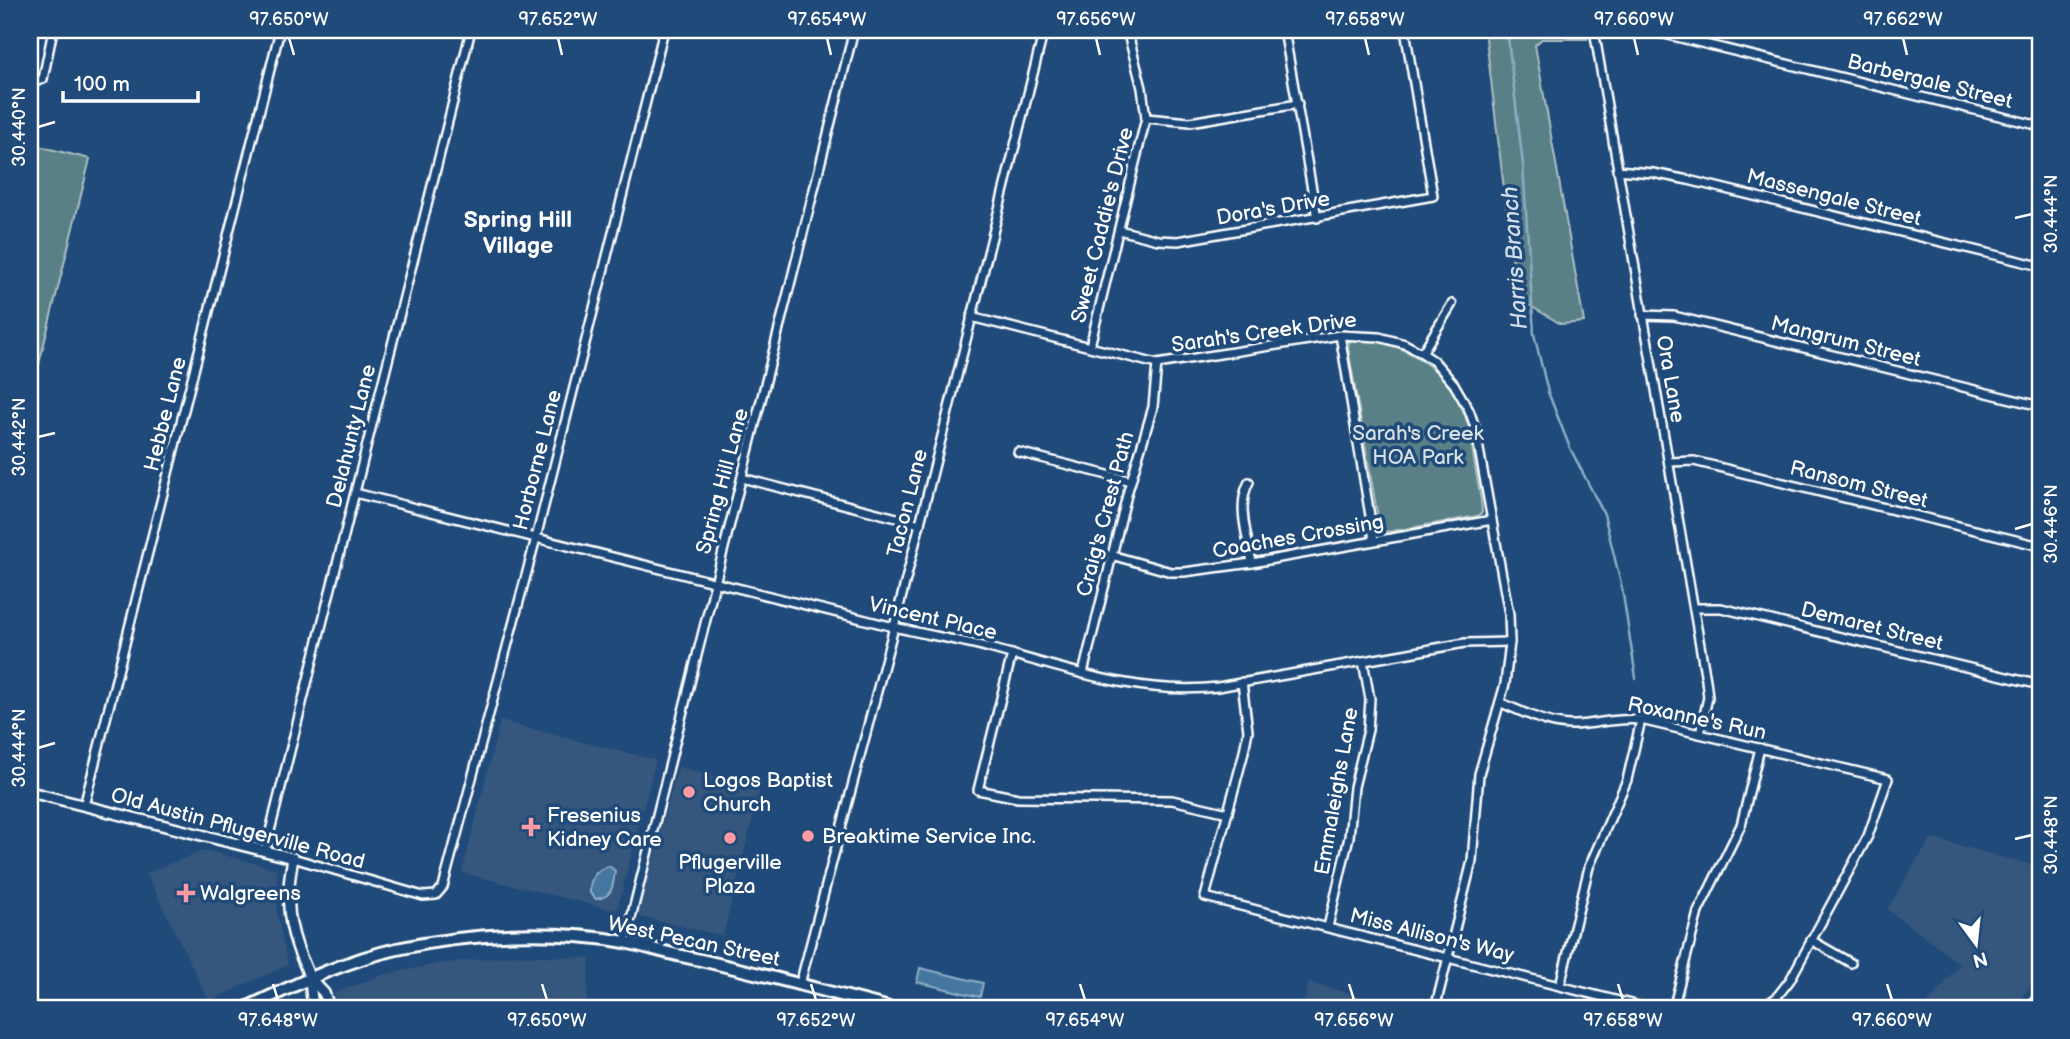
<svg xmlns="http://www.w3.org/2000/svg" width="2070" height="1039" font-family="'Balsamiq Sans',sans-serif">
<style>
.built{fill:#34567d}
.green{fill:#598086;stroke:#acc0c2;stroke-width:2}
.water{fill:#4476a0;stroke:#8fadc6;stroke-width:2}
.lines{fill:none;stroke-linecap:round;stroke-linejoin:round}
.stream{stroke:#8fadc6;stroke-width:2.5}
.minor-casing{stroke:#fff;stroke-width:12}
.tertiary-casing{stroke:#fff;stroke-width:14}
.secondary-casing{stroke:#fff;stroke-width:16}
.minor{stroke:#1f4a7a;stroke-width:7}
.tertiary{stroke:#1f4a7a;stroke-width:9}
.secondary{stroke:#1f4a7a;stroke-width:10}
.ticks{fill:none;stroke:#fff;stroke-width:2.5}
.poi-dot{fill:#ff9aa2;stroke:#1f4a7a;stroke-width:2.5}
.labels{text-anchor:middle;stroke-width:7;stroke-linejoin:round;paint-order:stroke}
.street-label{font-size:21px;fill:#fff;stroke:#1f4a7a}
.park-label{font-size:21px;fill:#d6dfe1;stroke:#1f4a7a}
.poi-label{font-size:21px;fill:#fff;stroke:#1f4a7a;text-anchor:start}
.neighbourhood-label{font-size:23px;font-weight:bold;fill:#fff;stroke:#1f4a7a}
.water-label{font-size:23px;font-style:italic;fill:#d0dde7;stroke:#1f4a7a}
.neatline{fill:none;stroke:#fff;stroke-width:2.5}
.ticks-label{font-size:18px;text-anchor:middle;fill:#fff}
</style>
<rect width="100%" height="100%" fill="#1f4a7a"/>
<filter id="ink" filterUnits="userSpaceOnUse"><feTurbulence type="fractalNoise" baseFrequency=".0143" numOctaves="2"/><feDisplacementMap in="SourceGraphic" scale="14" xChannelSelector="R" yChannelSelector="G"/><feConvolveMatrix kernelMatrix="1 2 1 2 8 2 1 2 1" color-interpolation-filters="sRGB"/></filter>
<g filter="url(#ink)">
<g class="built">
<polygon points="500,721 656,760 617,911 462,873"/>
<polygon points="678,767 761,786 723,936 637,916"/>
<polygon points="1931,838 2040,867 2040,973 2013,1009 1923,1009 1960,964 1887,909"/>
<polygon points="205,850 277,869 277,913 288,965 209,1001 146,873"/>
<polygon points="515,955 590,958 586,1009 340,1009 334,993 382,975 437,964"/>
<polygon points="1309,983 1413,1009 1302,1009"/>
</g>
<g class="green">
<polygon points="1485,30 1587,30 1587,39 1542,39 1535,45 1584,322 1561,324 1517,298"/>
<polygon points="30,144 90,159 30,400"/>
<path d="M1354,339c49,0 96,32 112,79 5,15 6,32 9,47 2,16 7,33 7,48l-5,3 -90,16 -7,-3 -32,-181 1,-6z"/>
</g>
<g class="water">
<path d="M609,866l6,5c-2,15 -2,26 -19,28l-6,-6c-1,-14 5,-23 19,-27z"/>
<polygon points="920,968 983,983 980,997 917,982"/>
</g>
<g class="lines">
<polyline class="stream" points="1507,30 1523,165 1534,334 1548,392 1570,448 1604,514 1622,588 1636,678"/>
<defs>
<g id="minor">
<polyline points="1284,30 1317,218"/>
<polyline points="1594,30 1706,680 1708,697 1700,734"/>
<polyline points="1648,30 2040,126"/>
<polyline points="30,84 43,79 53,30"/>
<polyline points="1146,118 1190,122 1298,104"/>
<polyline points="1617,170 1653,173 1688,180 2040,266"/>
<polyline points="1119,230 1158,240 1178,241 1433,196 1405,30"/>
<polyline points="1642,315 1674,316 2040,406"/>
<polyline points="971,317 1157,364 1340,335 1379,337 1405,344 1422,353 1434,361 1454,384 1469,410 1475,427 1509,614 1510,642 1505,684 1479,774 1472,861 1435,1009"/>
<polyline points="1340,335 1374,540"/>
<polyline points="1090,346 1146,118 1142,88 1127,30"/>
<polyline points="1422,353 1452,304"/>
<polyline points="1018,452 1131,481"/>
<polyline points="1669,462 1694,461 2040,546"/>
<polyline points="742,478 920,524"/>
<path d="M1249,482c-13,24 -1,56 3,81"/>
<path d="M355,493l539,134c33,8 66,13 99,22 73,20 148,47 225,38l247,-44 45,-1"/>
<polyline points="1111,555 1171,572 1184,572 1252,563 1492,520"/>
<polyline points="1695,608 1721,608 2040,685"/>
<polyline points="1012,654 978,790 1018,798 1172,800 1228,813"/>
<polyline points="1083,673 1128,491 1153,407 1157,364"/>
<polyline points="1242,682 1248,731 1243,756 1205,897 1651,1009"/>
<path d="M1501,703c23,9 48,23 74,22 23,-1 43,-8 66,-5l247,59 -20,57 -78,144 -14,18 -16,11"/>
<polyline points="84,806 280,30"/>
<polyline points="265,851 471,30"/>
<polyline points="293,858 423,896 436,895 443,887 536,538 664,30"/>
<polyline points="1328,927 1349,837 1354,787 1368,730 1370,699 1363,661"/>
<polyline points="1811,940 1851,963"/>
<polyline points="625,942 854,30"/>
<polyline points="800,984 894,627 1044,30"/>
<polyline points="1560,985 1589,867 1627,780 1641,720"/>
<polyline points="1673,1009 1698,912 1741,825 1760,748"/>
</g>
<g id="tertiary">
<path d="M30,792l263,66c-6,31 -7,57 4,88 3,10 9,20 12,31 3,11 1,21 6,32"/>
<polyline points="310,978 324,993 330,1009"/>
</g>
<g id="secondary">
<path d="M244,1009c49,-23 99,-48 153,-60 73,-16 154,-20 228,-7 19,4 38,10 57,14 71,15 141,35 212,53"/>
<polyline points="2031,1009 2040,998"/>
</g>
</defs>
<use href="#minor" class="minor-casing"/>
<use href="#tertiary" class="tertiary-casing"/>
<use href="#secondary" class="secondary-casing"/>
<use href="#minor" class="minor"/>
<use href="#tertiary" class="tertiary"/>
<use href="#secondary" class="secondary"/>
</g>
</g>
<path class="ticks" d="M289,38l5,17M558,38l4,17M827,38l4,17M1096,38l4,17M1365,38l4,17M1634,38l4,17M1903,38l4,17M38,127l17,-5M2015,218l17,-4M38,437l17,-4M2015,529l17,-5M38,748l17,-5M2015,839l17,-4M273,984l5,16M542,984l5,16M811,984l5,16M1080,984l5,16M1349,984l5,16M1618,984l5,16M1887,984l5,16"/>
<g class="poi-dot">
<circle cx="689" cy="792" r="7"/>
<path d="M527.5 816.5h7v7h7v7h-7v7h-7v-7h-7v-7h7z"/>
<circle cx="808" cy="836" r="7"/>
<circle cx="730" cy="838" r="7"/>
<path d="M182.5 882.5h7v7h7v7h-7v7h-7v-7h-7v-7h7z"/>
</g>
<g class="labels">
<g class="street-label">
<text transform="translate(1930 81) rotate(14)" y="7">Barbergale Street</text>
<text transform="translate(1834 197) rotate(14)" y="7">Massengale Street</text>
<text transform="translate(1273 208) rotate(-10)" y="7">Dora's Drive</text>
<text transform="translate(1102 225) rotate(-76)" y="7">Sweet Caddie's Drive</text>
<text transform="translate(1264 332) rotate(-8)" y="7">Sarah's Creek Drive</text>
<text transform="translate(1846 341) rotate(14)" y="7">Mangrum Street</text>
<text transform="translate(1671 379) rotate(80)" y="7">Ora Lane</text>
<text transform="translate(165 414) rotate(-76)" y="7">Hebbe Lane</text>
<text transform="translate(351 436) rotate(-76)" y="7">Delahunty Lane</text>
<text transform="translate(537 460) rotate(-76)" y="7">Horborne Lane</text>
<text transform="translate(722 481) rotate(-75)" y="7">Spring Hill Lane</text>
<text transform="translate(1859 484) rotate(14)" y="7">Ransom Street</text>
<text transform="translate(907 503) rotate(-76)" y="7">Tacon Lane</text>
<text transform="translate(1105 514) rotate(-75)" y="7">Craig's Crest Path</text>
<text transform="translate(1298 536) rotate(-10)" y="7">Coaches Crossing</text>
<text transform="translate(933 618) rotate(13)" y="7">Vincent Place</text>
<text transform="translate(1872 626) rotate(14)" y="7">Demaret Street</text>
<text transform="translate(1697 718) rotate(12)" y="7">Roxanne's Run</text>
<text transform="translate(1336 791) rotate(-80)" y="7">Emmaleighs Lane</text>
<text transform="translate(238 828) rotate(15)" y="7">Old Austin Pflugerville Road</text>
<text transform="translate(1432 935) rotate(14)" y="7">Miss Allison's Way</text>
<text transform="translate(694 941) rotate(12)" y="7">West Pecan Street</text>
</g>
<g class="park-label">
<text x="1418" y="440">Sarah's Creek<tspan x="1418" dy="24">HOA Park</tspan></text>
</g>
<g class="poi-label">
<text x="703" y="787">Logos Baptist<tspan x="703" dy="24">Church</tspan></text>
<text x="547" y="822">Fresenius<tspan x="547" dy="24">Kidney Care</tspan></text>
<text x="822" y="843">Breaktime Service Inc.</text>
<text x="730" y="869" text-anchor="middle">Pflugerville<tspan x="730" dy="24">Plaza</tspan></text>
<text x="200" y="900">Walgreens</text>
</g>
<g class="neighbourhood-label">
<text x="518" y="227">Spring Hill<tspan x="518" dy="26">Village</tspan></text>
</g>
<g class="water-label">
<text transform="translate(1514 258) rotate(-94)" y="8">Harris Branch</text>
</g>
</g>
<rect width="2070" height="1039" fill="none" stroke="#1f4a7a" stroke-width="77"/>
<g transform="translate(1976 944) rotate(165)" stroke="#1f4a7a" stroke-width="5" paint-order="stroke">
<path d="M0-5L12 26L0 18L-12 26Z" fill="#ffffff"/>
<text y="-10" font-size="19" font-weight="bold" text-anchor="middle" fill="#ffffff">N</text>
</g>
<path d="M63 91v10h135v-10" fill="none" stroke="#ffffff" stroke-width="3.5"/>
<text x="74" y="91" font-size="21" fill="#ffffff" stroke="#1f4a7a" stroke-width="5" paint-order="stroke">100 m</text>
<rect x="38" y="38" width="1994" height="962" class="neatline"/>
<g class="ticks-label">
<text x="289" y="25">97.650°W</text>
<text x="558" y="25">97.652°W</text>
<text x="827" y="25">97.654°W</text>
<text x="1096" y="25">97.656°W</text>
<text x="1365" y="25">97.658°W</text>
<text x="1634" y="25">97.660°W</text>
<text x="1903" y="25">97.662°W</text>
<text transform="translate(19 127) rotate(-90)" y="6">30.440°N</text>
<text transform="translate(2051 214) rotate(-90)" y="6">30.444°N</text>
<text transform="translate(19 437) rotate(-90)" y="6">30.442°N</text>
<text transform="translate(2051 524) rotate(-90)" y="6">30.446°N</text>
<text transform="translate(19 748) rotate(-90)" y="6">30.444°N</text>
<text transform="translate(2051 835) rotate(-90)" y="6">30.448°N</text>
<text x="278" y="1026">97.648°W</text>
<text x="547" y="1026">97.650°W</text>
<text x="816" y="1026">97.652°W</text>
<text x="1085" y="1026">97.654°W</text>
<text x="1354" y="1026">97.656°W</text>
<text x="1623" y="1026">97.658°W</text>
<text x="1892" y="1026">97.660°W</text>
</g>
</svg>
